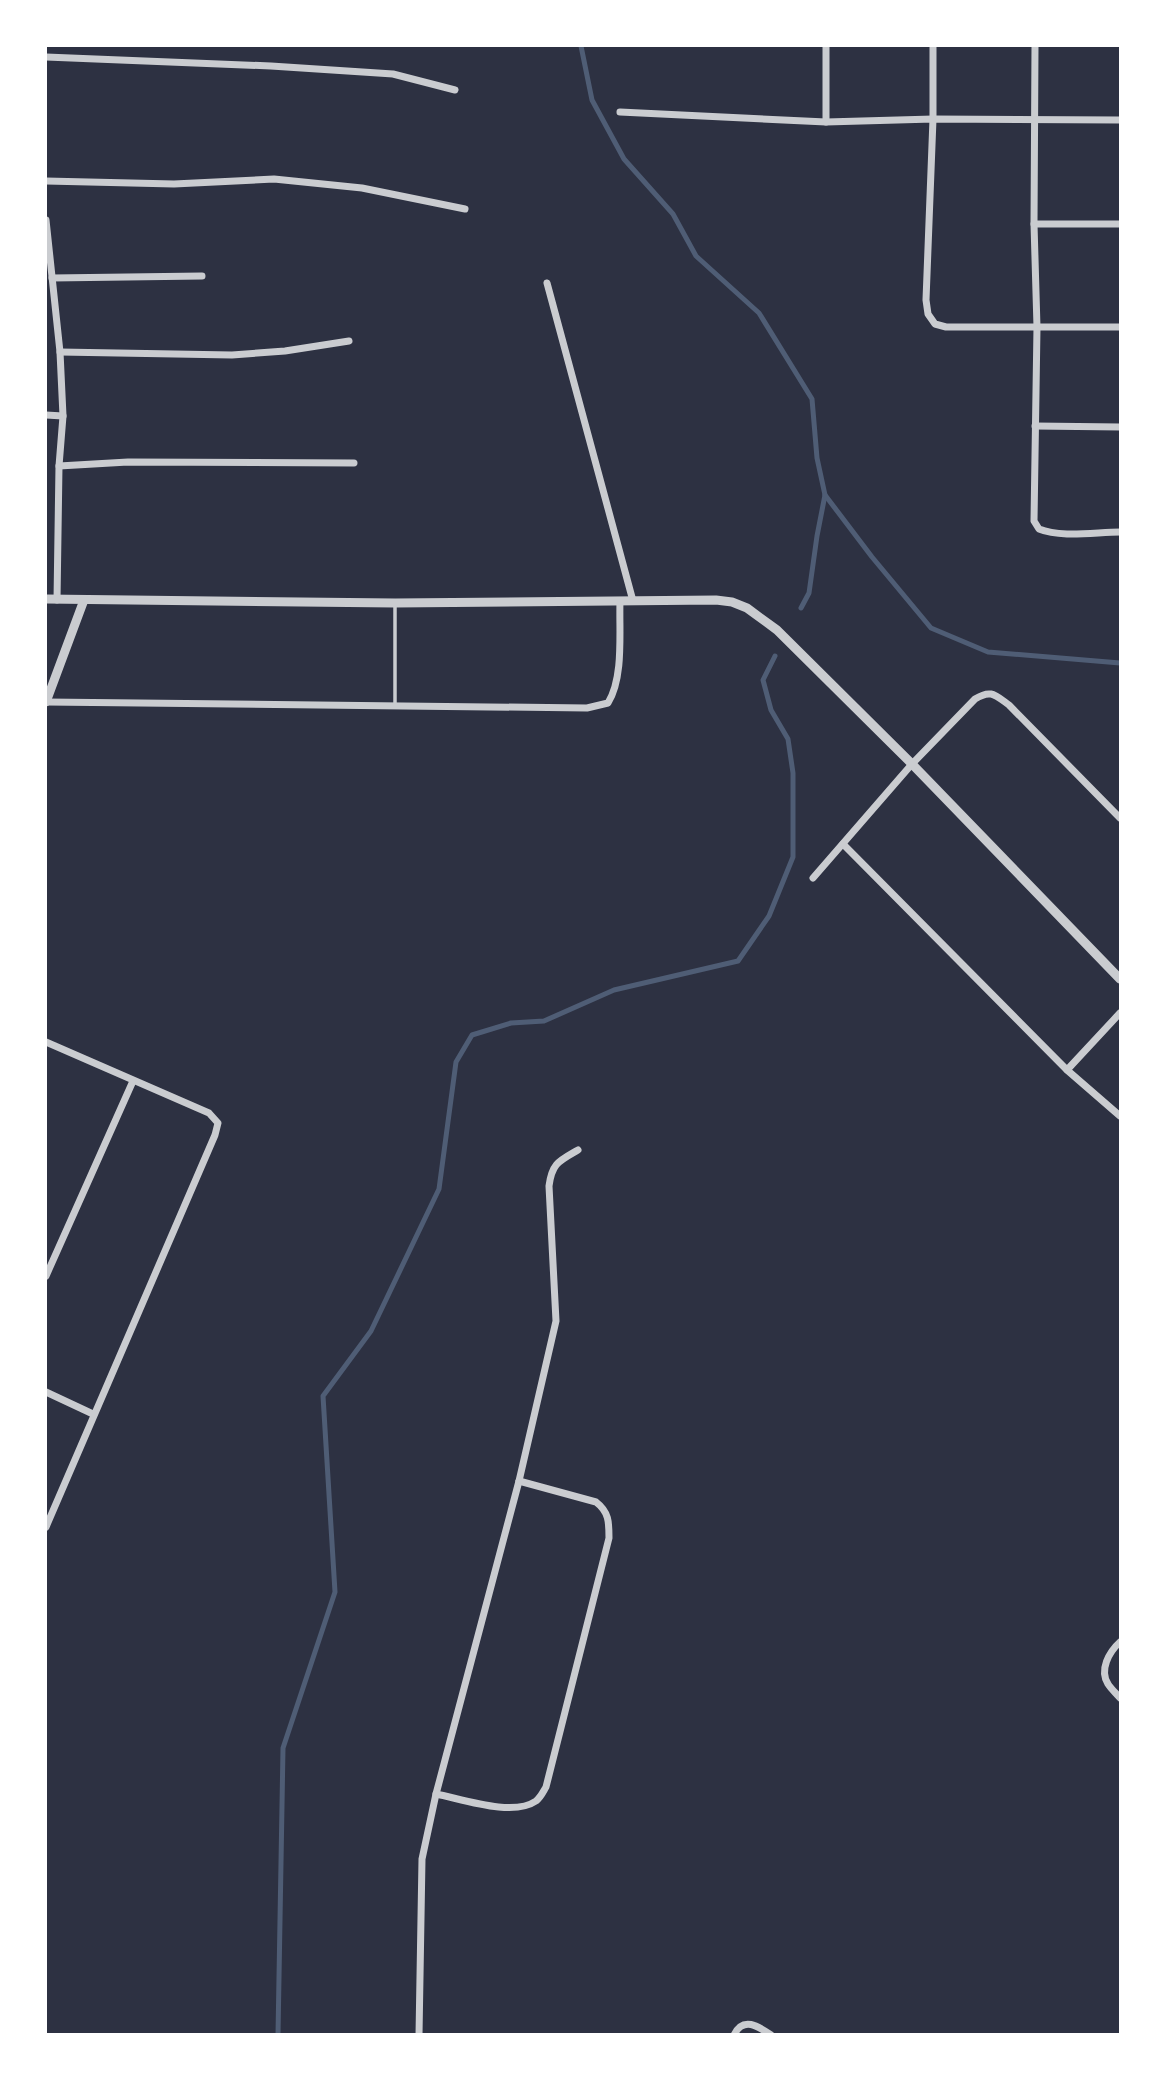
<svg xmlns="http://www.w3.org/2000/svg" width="1166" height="2080" font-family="'Work Sans',sans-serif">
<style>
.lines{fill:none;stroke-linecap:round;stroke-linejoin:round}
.stream{stroke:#4f5d75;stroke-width:5}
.service{stroke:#caccd0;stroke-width:3.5}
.minor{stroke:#caccd0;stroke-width:7}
.tertiary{stroke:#caccd0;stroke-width:9}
</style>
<rect width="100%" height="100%" fill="#2d3142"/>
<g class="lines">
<g class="stream">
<polyline points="581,46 592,100 624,159 673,214 696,256 759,313 812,399 817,458 825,495 817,536 809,593 801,608"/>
<polyline points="825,495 872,557 931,628 988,652 1120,663"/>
<polyline points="278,2035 283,1748 335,1592 323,1396 371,1331 439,1189 456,1062 472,1035 511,1023 544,1021 614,990 738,961 769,916 793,857 793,773 788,739 771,710 763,680 775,656"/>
</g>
<polyline class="service" points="395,704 395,603"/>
<g class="minor">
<polyline points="933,46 933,119 926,300 928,314 935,324 946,327 1120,327"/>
<path d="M1035,46l-1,178 3,103 -3,194 5,8c22,9 57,3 81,3"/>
<polyline points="46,57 271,66 393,74 455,90"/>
<polyline points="620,112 826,122 933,119 1120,120"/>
<polyline points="826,122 826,46"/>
<polyline points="46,181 174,184 274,179 362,188 465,209"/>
<polyline points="46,220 60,352 63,416 59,466 57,600"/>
<polyline points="1034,224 1120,224"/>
<polyline points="52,278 202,276"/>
<polyline points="547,283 633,601"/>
<polyline points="60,352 232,355 285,351 349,341"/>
<polyline points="46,415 63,416"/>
<polyline points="1035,426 1120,427"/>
<polyline points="59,466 128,462 354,463"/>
<path d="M46,702l541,6 21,-5c16,-26 11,-71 12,-102"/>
<polyline points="843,844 1067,1070 1120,1116"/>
<path d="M813,878l99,-114 63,-65c16,-10 20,-4 34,6l111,113"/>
<polyline points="46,1042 209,1113 218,1123 215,1135 46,1527"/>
<polyline points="1067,1070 1120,1013"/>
<polyline points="46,1276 133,1081"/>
<polyline points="46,1392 93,1414"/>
<path d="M1120,1642c-11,10 -21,28 -12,42 3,5 9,10 12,14"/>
<path d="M436,1794c26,5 77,23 100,7 5,-4 7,-9 10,-14l63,-249c0,-16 0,-26 -13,-36l-77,-21"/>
<path d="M419,2035l3,-176 14,-65 83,-313 37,-160 -7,-135c3,-23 10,-25 29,-36"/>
<path d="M734,2035c9,-19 24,-9 37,0"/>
</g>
<g class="tertiary">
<polyline points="46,599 395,603 716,600 732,602 747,608 777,630 912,764 1120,979"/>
<polyline points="46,702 84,600"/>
</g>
</g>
<rect width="1166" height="2080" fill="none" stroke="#ffffff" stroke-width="94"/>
</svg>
